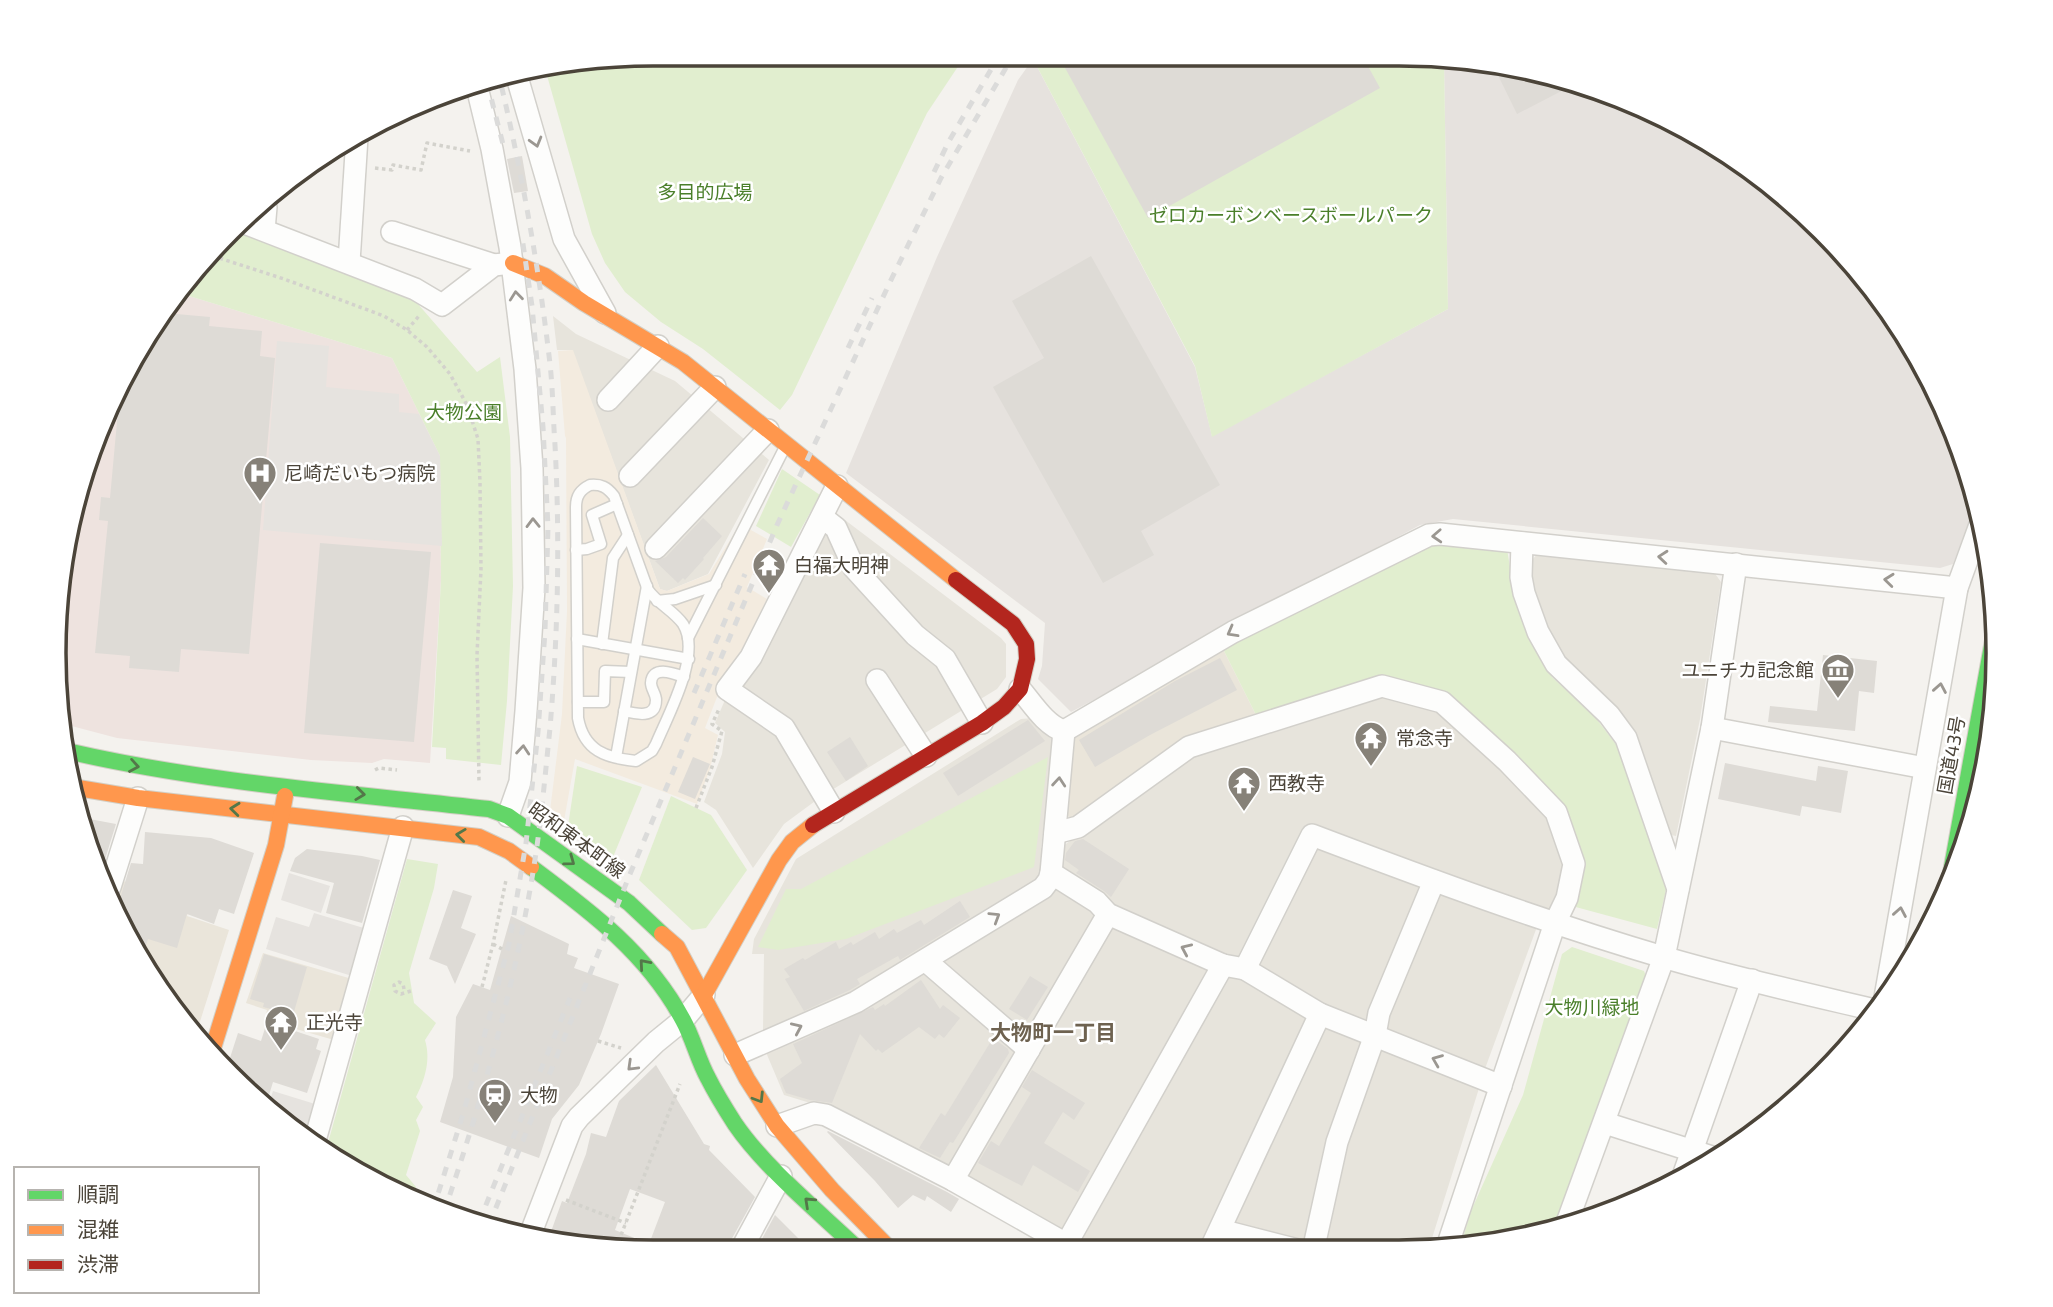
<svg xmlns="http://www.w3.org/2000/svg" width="2053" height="1307" font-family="'Exo 2','Noto Sans JP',sans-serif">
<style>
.residential{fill:#e7e4dc}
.commercial{fill:#f3ebdf}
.industrial{fill:#e6e2de}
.education{fill:#eae5da}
.medical{fill:#eee3df}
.green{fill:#e1eecf}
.parking{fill:#e6e3df}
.building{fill:#dedbd6;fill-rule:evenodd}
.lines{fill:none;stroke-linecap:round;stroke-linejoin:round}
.lane-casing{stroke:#d2d0cb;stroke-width:13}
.street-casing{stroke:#d2d0cb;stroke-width:24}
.fast-casing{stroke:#d3cfc5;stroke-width:18}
.slow-casing{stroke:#d3cfc5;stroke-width:18}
.jam-casing{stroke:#d3cfc5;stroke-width:18}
.path{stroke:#d3d2cc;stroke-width:3.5;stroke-dasharray:3.5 3.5;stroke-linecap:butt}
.lane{stroke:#fdfdfc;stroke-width:10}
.street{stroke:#fdfdfc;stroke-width:21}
.fast{stroke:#63d668;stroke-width:16}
.slow{stroke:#ff974d;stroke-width:16}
.jam{stroke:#b3261e;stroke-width:16}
.rail{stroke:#dbdbda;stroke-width:5;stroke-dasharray:9 9;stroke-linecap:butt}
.oneway{stroke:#9b9791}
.oneway2{stroke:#537749}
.labels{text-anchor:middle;stroke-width:5;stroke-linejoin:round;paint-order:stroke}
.park-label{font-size:19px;fill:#4a7f2a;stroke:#fff}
.poi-label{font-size:19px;fill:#4b4439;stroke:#fff;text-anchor:start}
.street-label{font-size:19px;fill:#4b4439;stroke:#fff}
.neighbourhood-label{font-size:21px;font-weight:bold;fill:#6e6250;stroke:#fff}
.rim{fill:none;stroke:#4b4439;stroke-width:3.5}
</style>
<rect width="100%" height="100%" fill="#f4f2ee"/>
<g class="residential">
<polygon points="553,316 576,334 675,381 769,460 708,574 667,591 660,589 572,350 557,350"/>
<polygon points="832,517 841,517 1001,638 1006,644 1006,677 997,689 822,796 784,824 753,868 716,810 704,802 722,754 725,732 715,723 728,693"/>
<polygon points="1538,553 1713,571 1721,582 1700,719 1676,836 1666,834 1626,724 1567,665 1544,634 1528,565"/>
<polygon points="1379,691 1438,705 1550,814 1567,867 1560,896 1538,924 1486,1066 1428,1251 1089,1250 1052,1223 830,1109 784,1095 765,1050 763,1030 764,954 752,954 754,939 796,859 1021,719 1033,718 1054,742 1041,848 1059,849 1190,753"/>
</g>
<polygon class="commercial" points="573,350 660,589 667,591 709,574 740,524 767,539 747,587 767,599 744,645 724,679 705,728 718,735 710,769 697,804 575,759 564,821 550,811 562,714 567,611 566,438 565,436 558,351"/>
<polygon class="industrial" points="1033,59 1195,367 1212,436 1448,309 1444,59 1477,59 1628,100 1765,178 1850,259 1919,354 1967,461 1977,504 1953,564 1940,568 1453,519 1420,525 1071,712 1038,679 1042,666 1045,623 846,473 937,257 1018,80"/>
<g class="education">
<polygon points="1223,649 1257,717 1078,821 1065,815 1072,742 1080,729"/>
<polygon points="123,881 191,902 187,916 229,930 197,1031 155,987 116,901"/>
<polygon points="263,953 352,979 334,1040 265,1020 267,1010 246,1003"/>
</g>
<polygon class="medical" points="176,292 392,358 440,456 441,580 430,763 384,759 372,763 311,760 117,738 64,724 59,687 61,679 57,639 86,461"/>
<g class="green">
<polygon points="654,54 965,56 927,113 792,395 780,410 703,349 661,322 625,292 605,263 592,234 546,72"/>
<polygon points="1032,57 1444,59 1448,309 1212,437 1195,366"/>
<polygon points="239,231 411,296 477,372 500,357 510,437 513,586 507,701 501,765 446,759 446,748 432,747 441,580 440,456 392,358 176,292"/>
<polygon points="782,469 820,495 791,547 756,526"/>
<polygon points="1427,542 1507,549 1514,591 1531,636 1552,677 1595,717 1618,747 1668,881 1657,929 1572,906 1585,865 1564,806 1447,692 1384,676 1257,717 1223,649"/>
<polygon points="1048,757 1034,867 846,939 778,950 758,947 786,889 801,889"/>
<polygon points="577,766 642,787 613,857 568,826"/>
<polygon points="671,796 711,815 747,870 706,928 692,930 639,880"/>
<path d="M407,859l31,5 -4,24 -25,85 5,30 22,20 -11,17c6,20 0,39 -9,57l7,10 -7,13 4,11 -14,44 10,12 -4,13 -86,-50z"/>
<polygon points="1572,947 1644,971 1648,981 1556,1232 1460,1248 1471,1211 1523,1095 1562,954"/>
</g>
<g class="parking">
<polygon points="277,341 329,346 326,387 399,394 399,412 419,414 440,456 442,546 263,530"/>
<polygon points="289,873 330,886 321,913 281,900"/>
<polygon points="314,913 367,929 352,976 266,949 276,917 309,927"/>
<polygon points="273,1091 315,1104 304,1138 288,1129 268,1106"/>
</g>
<g class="building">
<polygon points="1059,57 1364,59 1380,88 1148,218"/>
<polygon points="1492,63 1498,65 1573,85 1517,114"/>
<polygon points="522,156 528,191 514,193 507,159"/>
<polygon points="1091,256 1220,485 1141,531 1154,555 1103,583 993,387 1044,358 1012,301"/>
<polygon points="165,313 210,317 209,326 262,331 260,356 275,358 249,654 181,649 179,672 129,668 130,656 95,653 108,521 99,520 101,497 110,498 119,400"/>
<polygon points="703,518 722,536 703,558 704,559 685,580 683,578 678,583 655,561 666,557"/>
<polygon points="320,543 431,552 414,742 304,733"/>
<polygon points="1823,655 1877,661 1874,693 1859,691 1855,731 1768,722 1770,706 1817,711"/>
<polygon points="1220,658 1237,690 1150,735 1095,767 1079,740 1175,681"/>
<polygon points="1028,720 1045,741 958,796 943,773"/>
<polygon points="850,737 868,766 846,781 827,752"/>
<polygon points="693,757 710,764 695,799 678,792"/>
<polygon points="1725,763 1816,781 1818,766 1848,771 1841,813 1802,806 1800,816 1718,799"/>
<polygon points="79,817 116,824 102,869"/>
<polygon points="145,832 211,838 254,853 234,914 219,909 214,924 187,914 177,948 148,939 142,957 118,905 131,863 143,864"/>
<polygon points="1083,839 1129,869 1111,897 1104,891 1076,873 1079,870 1065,860 1066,853 1075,841"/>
<polygon points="307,849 362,856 380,860 362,923 326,913 334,883 290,871 295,858"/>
<polygon points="453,890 472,896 461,928 476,934 455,984 447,966 429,959"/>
<polygon points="960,901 970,917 900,960 898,956 857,979 860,984 850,990 804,1011 785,979 790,977 784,969 803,958 805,960 836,942 839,949 851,942 853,945 875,932 879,939 894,929 897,933 921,920 924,925"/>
<polygon points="511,916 569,944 567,954 578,958 574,968 619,984 601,1034 579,1085 552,1119 539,1158 440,1122 453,1077 456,1017 473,984 490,990"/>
<polygon points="264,954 307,967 289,1029 319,1039 316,1049 321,1051 307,1093 273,1082 266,1105 228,1064 238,1033 261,1041 271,1009 263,1007 264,1003 250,999"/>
<polygon points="1030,976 1048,987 1027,1020 1009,1009"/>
<polygon points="921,980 940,1009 943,1005 960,1018 944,1038 939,1034 935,1039 919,1027 882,1053 878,1049 876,1051 860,1034 832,1103 810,1100 786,1093 780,1079 802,1063 793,1044 873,1007 875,1010 884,1004 885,1006"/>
<polygon points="993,1038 1008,1049 1009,1053 953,1143 950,1142 940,1158 919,1148 941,1113 945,1116"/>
<path d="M656,1065l48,79 6,2 -1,4 46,47 -25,45 -1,6h-153l-28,-8 14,-39 5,2 19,-49 5,-21 15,4 13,-36zM630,1189l35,13 -16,42 -34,-14z"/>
<polygon points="1032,1070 1085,1103 1074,1120 1063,1112 1044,1143 1090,1171 1078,1192 1033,1165 1022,1186 978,1163 991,1141 999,1146 1031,1093 1022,1087"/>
<polygon points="828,1131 947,1192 959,1199 951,1212 927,1196 925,1201 913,1195 898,1208 875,1181 827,1132"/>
<polygon points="775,1215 809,1249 757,1248"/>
</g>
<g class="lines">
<defs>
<g id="lane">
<path d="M590,485c11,-1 17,2 24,11l34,94c10,14 26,21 35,34 19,30 -15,91 -27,120l-4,7 -16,10c-30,-3 -52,-10 -58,-43l-2,-211c0,-11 4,-17 14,-22z"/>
<polyline points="576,550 587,549 601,544 592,515 617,504"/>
<polyline points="657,601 675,599 716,585"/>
<polyline points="688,638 785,447"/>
<polyline points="577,639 689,659"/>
<polyline points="602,644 613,558 628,535"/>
<polyline points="578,702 604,702 605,671 631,672"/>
<path d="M624,711c12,3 32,8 32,-11 0,-6 -5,-11 -5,-17 1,-18 22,-10 33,-6"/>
<polyline points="616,757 647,586"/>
</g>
<g id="street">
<polyline points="517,77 564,239 605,313"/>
<polyline points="476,83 492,149 510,247 525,369 532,468 534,588 526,711 520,782 508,816"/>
<polyline points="247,224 415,289 442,305 494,265 513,263"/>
<polyline points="264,230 266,207"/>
<polyline points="392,232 494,265"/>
<polyline points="349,262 357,137"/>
<polyline points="608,400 658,346"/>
<polyline points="630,476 715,387"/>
<polyline points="822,517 836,528 854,568 915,635 945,659 982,723"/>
<polyline points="1522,543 1521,577 1524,593 1538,632 1556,664 1609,715 1626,738 1678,889"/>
<polyline points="656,548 768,430"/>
<polyline points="877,680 926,756"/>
<path d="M1020,689c12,14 26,37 44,42"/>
<polyline points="1712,728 1925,768"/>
<polyline points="1064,731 1233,632 1429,535 1440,534 1957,588"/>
<polyline points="834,812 784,728 727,689 751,657 837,486"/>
<polyline points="1055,833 1078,827 1189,747 1382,686 1442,702 1507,761 1556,812 1574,864 1567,898 1555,923 1446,1250"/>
<polyline points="1051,873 1097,902 1108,914 1223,965 1245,969 1320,1014 1501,1086"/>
<polyline points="110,887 138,798"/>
<polyline points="926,961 1029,1050"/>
<path d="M1245,969l67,-134c116,44 232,87 351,122 71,21 144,37 216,54"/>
<polyline points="1884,1003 1957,588 1981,522"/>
<polyline points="735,1055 856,1002 1043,888 1049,880 1051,873 1064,731"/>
<polyline points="1605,1123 1715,1158"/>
<polyline points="777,1126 814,1113 826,1115 953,1180 1066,1244 1072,1250"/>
<polyline points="314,1144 403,827"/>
<polyline points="1682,1179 1752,980"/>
<polyline points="953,1180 1108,914"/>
<polyline points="1565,1228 1664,957 1712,728 1736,564"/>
<polyline points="1220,1230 1302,1251"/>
<polyline points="530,1235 572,1126 579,1117 656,1042 683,1020 704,995"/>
<polyline points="742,1248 781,1176"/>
<polyline points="1063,1250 1223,965"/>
<polyline points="1210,1250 1320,1014"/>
<polyline points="1313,1251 1337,1142 1375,1035 1379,1013 1434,881"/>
</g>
<g id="fast">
<path d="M67,751c138,32 281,42 422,58l19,7 121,87 33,31"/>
<path d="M531,867c59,44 116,86 152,153 10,18 15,40 25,58 8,16 18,32 27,46 30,44 84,88 123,125"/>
<polyline points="1948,889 1995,629"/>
</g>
<g id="slow">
<polyline points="513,263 545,276 584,303 683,362 956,580"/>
<polyline points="72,787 138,798 479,837 509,851 531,867"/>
<polyline points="662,934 677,947 747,1079 777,1126 832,1190 890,1249"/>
<polyline points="704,995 779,860 792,842 813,825"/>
<polyline points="213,1048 276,845 285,796"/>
</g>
<polyline id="jam" points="813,825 982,723 1004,707 1020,689 1027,659 1026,644 1013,624 956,580"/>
</defs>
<use href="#lane" class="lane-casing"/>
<use href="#street" class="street-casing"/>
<use href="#fast" class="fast-casing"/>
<use href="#slow" class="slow-casing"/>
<use href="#jam" class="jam-casing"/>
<g class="path">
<polyline points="375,168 392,170 393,165 421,170 427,143 470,151"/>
<polyline points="213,256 284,279 384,316 407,330 427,347 450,374 467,405 478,439 480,482 481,569 477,655 479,782"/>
<polyline points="407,330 419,316"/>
<polyline points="375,770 379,768 397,770"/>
<polyline points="696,808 712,767 722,731 712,724 719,709"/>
<polyline points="493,944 502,949"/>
<polyline points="482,987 493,944 506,880"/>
<polyline points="404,989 403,984 399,982 394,985 395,991 401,994 414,990"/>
<polyline points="598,1041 621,1048"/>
<polyline points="566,1200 626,1223"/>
<polyline points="616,1248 680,1084"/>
</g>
<use href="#lane" class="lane"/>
<use href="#street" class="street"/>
<use href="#fast" class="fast"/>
<use href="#slow" class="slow"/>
<use href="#jam" class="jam"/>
<g class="rail">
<polyline points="487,82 504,148"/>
<polyline points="934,172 949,141 999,56"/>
<polyline points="848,348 872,298"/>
<polyline points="694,693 745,574"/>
<polyline points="433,1210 464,1111 509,944 526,843 538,732 545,631 548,527 543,427 532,306 522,237"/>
<path d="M444,1212c38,-111 70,-224 89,-340 8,-48 12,-96 17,-144 8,-95 10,-188 5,-283 -2,-27 -2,-54 -5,-81 -11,-96 -28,-191 -50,-284"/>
<polyline points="479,1222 570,998"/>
<polyline points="489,1225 630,874 777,525 890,282 941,178 1013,56"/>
</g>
</g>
<defs><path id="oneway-chevron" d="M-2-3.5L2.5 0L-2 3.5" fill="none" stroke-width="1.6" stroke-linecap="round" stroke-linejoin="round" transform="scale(1.75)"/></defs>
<g class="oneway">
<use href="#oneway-chevron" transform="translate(536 142) rotate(74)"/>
<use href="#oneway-chevron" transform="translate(516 296) rotate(-96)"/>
<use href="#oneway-chevron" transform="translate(533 523) rotate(-91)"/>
<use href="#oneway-chevron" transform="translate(1437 536) rotate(177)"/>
<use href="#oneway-chevron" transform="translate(1663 557) rotate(-175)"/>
<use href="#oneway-chevron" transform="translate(1889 580) rotate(-174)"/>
<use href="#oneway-chevron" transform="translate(1232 632) rotate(151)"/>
<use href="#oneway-chevron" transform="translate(1940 688) rotate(-80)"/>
<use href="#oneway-chevron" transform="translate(523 750) rotate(-85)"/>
<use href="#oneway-chevron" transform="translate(1059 782) rotate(-85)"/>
<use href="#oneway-chevron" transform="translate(1900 912) rotate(-80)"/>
<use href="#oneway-chevron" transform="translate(995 917) rotate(-32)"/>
<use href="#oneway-chevron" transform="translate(1186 949) rotate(-156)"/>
<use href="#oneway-chevron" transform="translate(797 1028) rotate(-24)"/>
<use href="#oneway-chevron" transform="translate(1437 1060) rotate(-158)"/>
<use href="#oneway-chevron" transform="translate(632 1066) rotate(136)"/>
</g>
<g class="oneway2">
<use href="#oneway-chevron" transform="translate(134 766) rotate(10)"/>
<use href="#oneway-chevron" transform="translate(360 794) rotate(7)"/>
<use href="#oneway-chevron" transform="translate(235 809) rotate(-174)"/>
<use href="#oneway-chevron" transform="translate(461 835) rotate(-173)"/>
<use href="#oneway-chevron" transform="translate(570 861) rotate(36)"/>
<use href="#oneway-chevron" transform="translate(644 964) rotate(-131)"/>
<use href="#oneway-chevron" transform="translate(759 1098) rotate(58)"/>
<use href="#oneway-chevron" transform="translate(809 1202) rotate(-137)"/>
</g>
<defs>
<symbol id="hospital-pin" viewBox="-11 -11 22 30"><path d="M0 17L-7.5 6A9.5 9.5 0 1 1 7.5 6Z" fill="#868178" stroke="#fff"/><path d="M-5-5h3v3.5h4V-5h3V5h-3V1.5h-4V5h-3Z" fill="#fff"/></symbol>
<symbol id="temple-pin" viewBox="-11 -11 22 30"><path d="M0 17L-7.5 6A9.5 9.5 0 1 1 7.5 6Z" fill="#868178" stroke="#fff"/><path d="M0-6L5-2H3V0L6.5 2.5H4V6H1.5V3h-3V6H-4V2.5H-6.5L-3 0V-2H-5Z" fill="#fff"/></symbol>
<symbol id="museum-pin" viewBox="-11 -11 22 30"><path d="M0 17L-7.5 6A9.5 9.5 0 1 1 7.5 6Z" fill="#868178" stroke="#fff"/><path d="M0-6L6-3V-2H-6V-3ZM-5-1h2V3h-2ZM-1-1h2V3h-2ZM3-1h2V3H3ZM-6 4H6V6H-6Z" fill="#fff"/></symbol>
<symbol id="station-pin" viewBox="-11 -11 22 30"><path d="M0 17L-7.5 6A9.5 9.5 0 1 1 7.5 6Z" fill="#868178" stroke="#fff"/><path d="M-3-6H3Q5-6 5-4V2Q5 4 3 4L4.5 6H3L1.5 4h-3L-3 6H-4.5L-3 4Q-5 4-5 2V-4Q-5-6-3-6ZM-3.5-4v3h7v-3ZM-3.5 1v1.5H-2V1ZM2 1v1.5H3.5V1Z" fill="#fff"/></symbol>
</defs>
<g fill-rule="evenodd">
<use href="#hospital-pin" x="241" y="454" width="38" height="52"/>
<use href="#temple-pin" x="750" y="546" width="38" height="52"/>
<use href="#museum-pin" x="1819" y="651" width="38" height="52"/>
<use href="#temple-pin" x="1352" y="719" width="38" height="52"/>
<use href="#temple-pin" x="1225" y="764" width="38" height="52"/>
<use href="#temple-pin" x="262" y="1003" width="38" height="52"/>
<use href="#station-pin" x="476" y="1076" width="38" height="52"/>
</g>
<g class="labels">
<g class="park-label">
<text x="705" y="199">多目的広場</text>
<text x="1291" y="222">ゼロカーボンベースボールパーク</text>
<text x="464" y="419">大物公園</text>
<text x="1592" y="1014">大物川緑地</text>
</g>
<g class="poi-label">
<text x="284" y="480">尼崎だいもつ病院</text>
<text x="794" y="572">白福大明神</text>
<text x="1814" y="677" text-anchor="end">ユニチカ記念館</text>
<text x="1396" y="745">常念寺</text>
<text x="1268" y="790">西教寺</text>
<text x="306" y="1029">正光寺</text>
<text x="520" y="1102">大物</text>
</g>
<g class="street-label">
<text transform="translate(1951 755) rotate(-80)" y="7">国道43号</text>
<text transform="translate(577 840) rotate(36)" y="7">昭和東本町線</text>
</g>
<g class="neighbourhood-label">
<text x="1053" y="1040">大物町一丁目</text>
</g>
</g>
<path d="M0 0H2053V1307H0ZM653 66H1399A587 587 0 0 1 1986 653V653A587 587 0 0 1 1399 1240H653A587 587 0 0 1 66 653V653A587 587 0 0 1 653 66Z" fill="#fff" fill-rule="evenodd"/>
<path class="rim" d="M653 66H1399A587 587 0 0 1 1986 653V653A587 587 0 0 1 1399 1240H653A587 587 0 0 1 66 653V653A587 587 0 0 1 653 66Z"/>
<rect x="14" y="1167" width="245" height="126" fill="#ffffff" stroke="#b7b4b0" stroke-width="2"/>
<rect x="28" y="1190" width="35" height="10" fill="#63d668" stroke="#b7b4b0" stroke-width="2"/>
<text x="77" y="1202" font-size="21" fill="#4b4439">順調</text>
<rect x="28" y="1225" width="35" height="10" fill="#ff974d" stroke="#b7b4b0" stroke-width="2"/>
<text x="77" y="1237" font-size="21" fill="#4b4439">混雑</text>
<rect x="28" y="1260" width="35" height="10" fill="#b3261e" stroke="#b7b4b0" stroke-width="2"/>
<text x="77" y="1272" font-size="21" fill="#4b4439">渋滞</text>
</svg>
